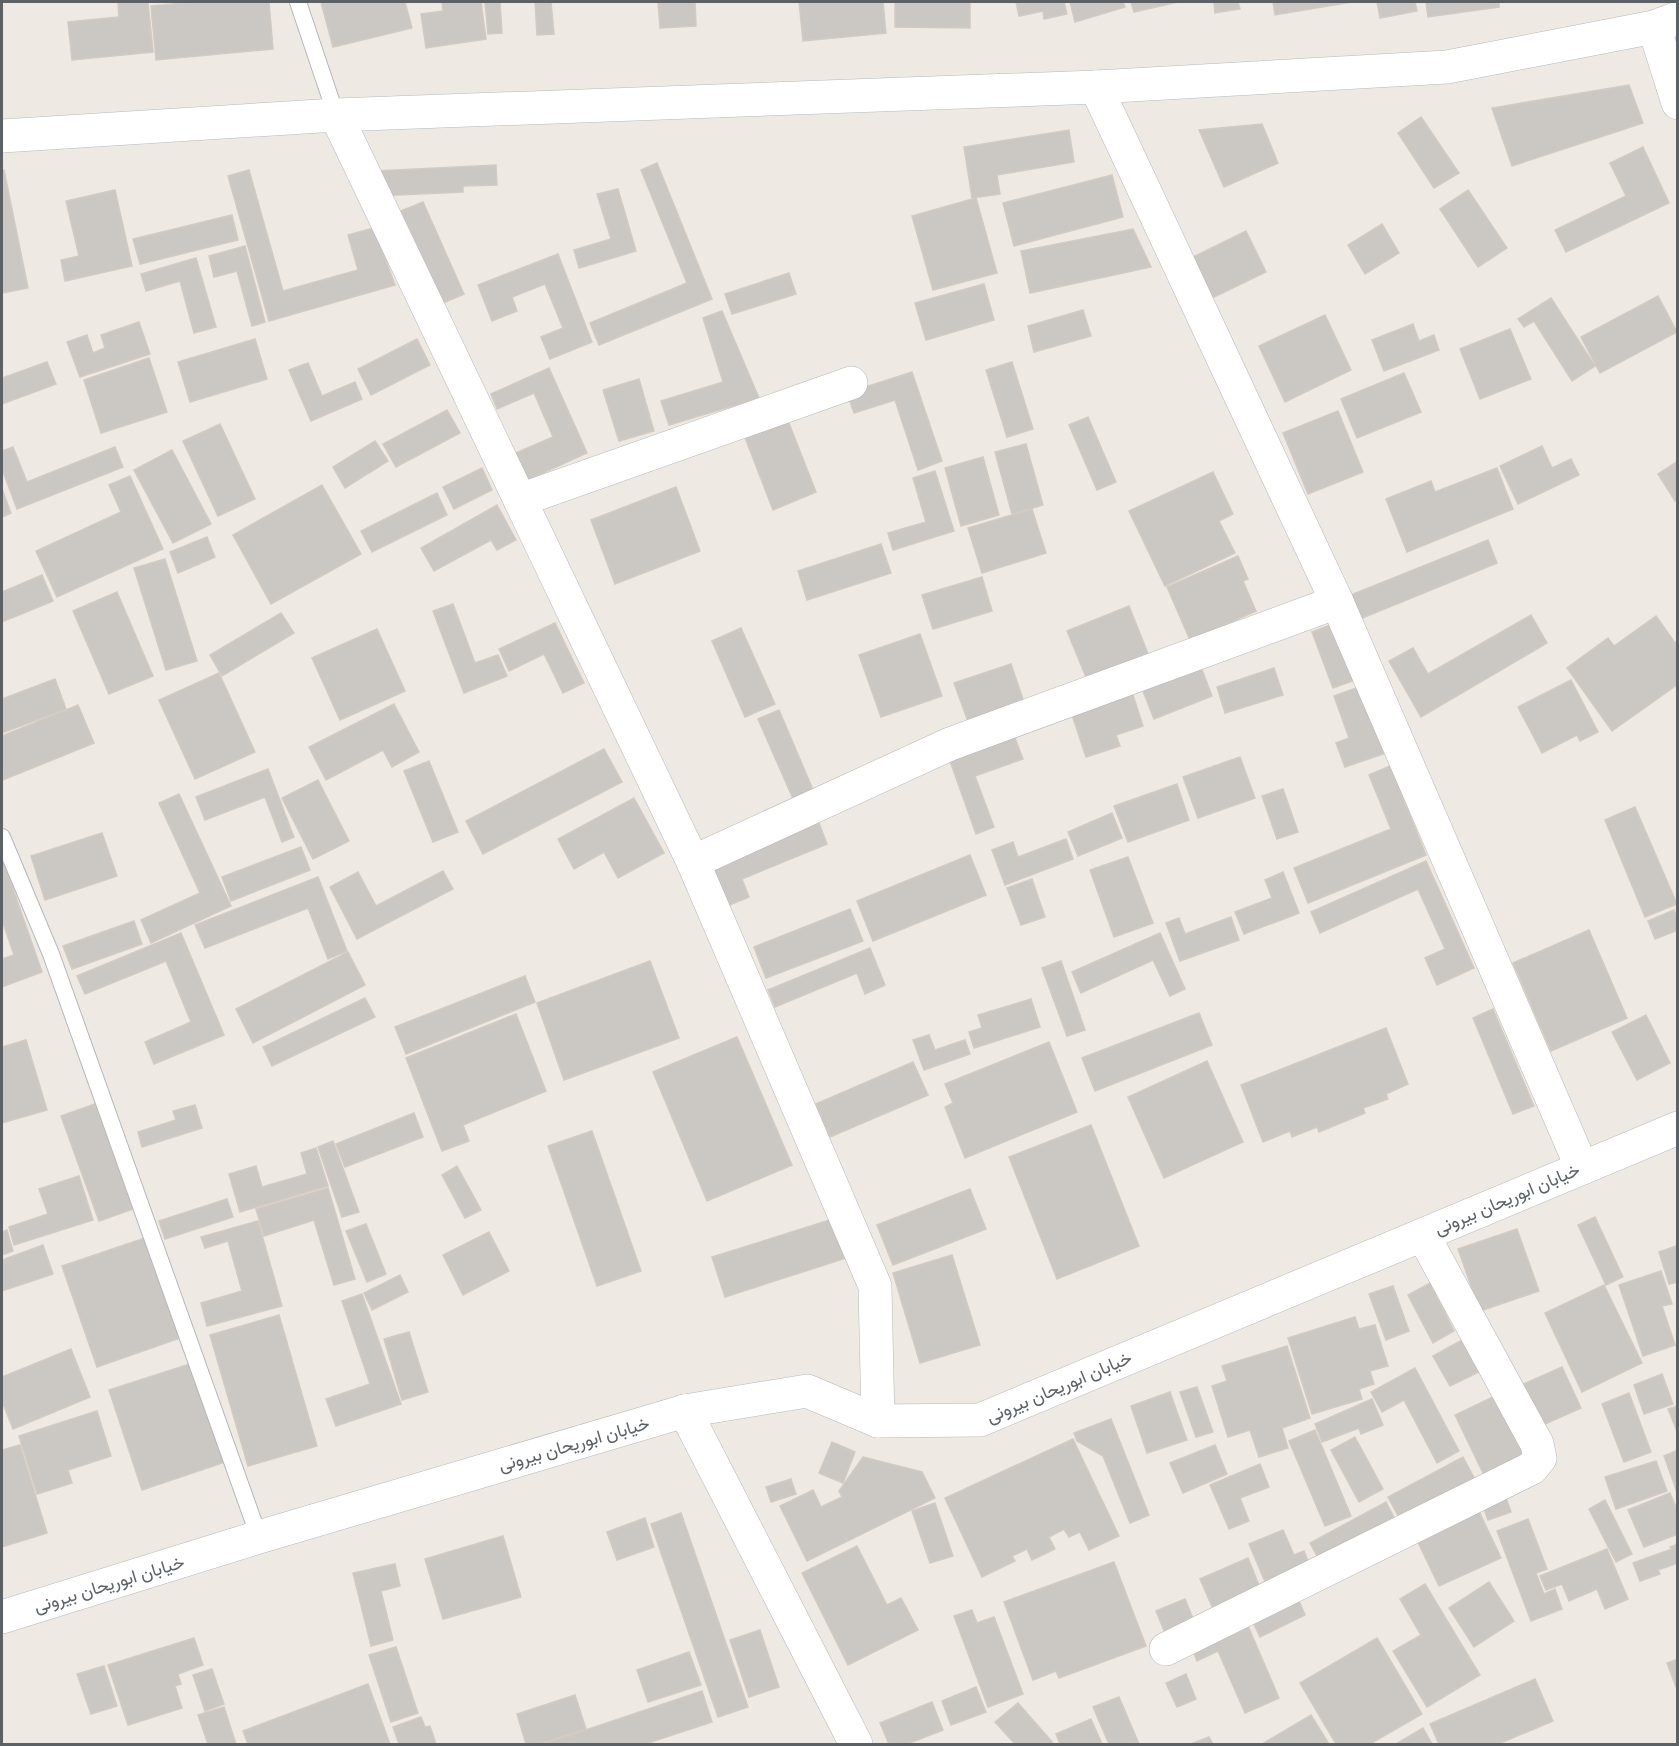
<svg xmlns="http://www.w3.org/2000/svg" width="1679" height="1746" font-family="'Roboto Condensed',Vazirmatn,sans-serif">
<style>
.building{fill:#cbc7c2;stroke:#d3cac2;stroke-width:1.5}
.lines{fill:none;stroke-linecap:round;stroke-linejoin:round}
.service-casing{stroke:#b4b8bb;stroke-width:18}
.minor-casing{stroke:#b4b8bb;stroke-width:34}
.tertiary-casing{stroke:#b4b8bb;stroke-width:34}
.service{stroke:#fff;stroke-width:16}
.minor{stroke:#fff;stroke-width:33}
.tertiary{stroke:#fff;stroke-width:33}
.labels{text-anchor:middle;stroke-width:5;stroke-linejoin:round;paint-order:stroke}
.street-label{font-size:18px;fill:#5b6164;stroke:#fff}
</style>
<rect width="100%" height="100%" fill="#eeeae3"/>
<g class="building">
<polygon points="118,2 148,2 153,52 72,60 68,22 119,17"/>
<polygon points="197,2 269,2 273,49 156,60 151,6"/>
<polygon points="321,2 405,2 412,28 333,47"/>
<polygon points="442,2 481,2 486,39 426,48 421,14 443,11"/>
<polygon points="485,2 500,2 502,33 488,34"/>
<polygon points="535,2 551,2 554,34 537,35"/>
<polygon points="658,2 695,2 696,26 660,28"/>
<polygon points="799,2 883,2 886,33 803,41"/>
<polygon points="895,2 970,2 970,28 895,27"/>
<polygon points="1016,2 1064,2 1067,14 1044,19 1043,11 1019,16"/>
<polygon points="1070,2 1123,2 1125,7 1075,22"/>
<polygon points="1131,2 1178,2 1134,12"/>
<polygon points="1214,2 1238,2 1240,9 1215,13"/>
<polygon points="1273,2 1352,2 1275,15"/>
<polygon points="1377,2 1415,2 1417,11 1380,18"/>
<polygon points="1426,2 1499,2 1499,7 1428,17"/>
<polygon points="1629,85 1643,123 1512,166 1492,108"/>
<polygon points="1421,117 1459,173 1434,188 1398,133"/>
<polygon points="1262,124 1278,163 1224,187 1199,130"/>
<polygon points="1069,130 1074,162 997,175 1000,194 972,198 964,147"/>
<polygon points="1643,147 1669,203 1566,252 1555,230 1626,196 1610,163"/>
<polygon points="657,163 712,299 599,345 590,323 687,283 641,170"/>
<polygon points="496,165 497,185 463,186 463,192 377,196 376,171"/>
<polygon points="4,170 28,288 2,293 2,171"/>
<polygon points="249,170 283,291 358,270 348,235 374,228 395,285 269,321 228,176"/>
<polygon points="1112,175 1123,217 1014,246 1003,203"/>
<polygon points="618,189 636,251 579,268 574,250 611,239 597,194"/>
<polygon points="115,190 132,266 65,281 61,260 79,256 66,201"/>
<polygon points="1468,190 1507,248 1478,267 1440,209"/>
<polygon points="976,198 997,273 933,290 912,216"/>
<polygon points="423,202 464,294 443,303 401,211"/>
<polygon points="232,215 238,240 140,264 133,239"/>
<polygon points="1382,224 1399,253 1365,274 1348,245"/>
<polygon points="1133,229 1151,267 1030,293 1021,251"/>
<polygon points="1246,231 1266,272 1208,300 1189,259"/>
<polygon points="245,246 265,322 252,326 237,271 214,277 209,256"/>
<polygon points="558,254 592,342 550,359 541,337 563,328 545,284 512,297 517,311 492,321 478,285"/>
<polygon points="196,258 216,327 194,333 180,281 146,291 141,274"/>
<polygon points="789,273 796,294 732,314 725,294"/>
<polygon points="984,284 994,320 926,340 915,303"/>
<polygon points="1658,296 1677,332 1600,373 1581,337"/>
<polygon points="1551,298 1595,366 1572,381 1534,321 1524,327 1518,319"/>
<polygon points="1083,310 1091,336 1034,352 1028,326"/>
<polygon points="722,311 759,398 669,425 661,401 723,382 703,318"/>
<polygon points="1325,315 1351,370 1285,402 1259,346"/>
<polygon points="139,322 150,354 80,377 67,342 87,335 93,353 105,348 101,335"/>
<polygon points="1413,324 1419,341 1434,335 1439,350 1384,371 1372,340"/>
<polygon points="1510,329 1531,379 1480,399 1460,349"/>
<polygon points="255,339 267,379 190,402 178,362"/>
<polygon points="417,339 430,365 371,395 358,369"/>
<polygon points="149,358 167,412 101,433 84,380"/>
<polygon points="47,362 56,384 2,404 2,378"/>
<polygon points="1012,362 1033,429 1007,437 986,370"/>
<polygon points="308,363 322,396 355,382 362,399 311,421 289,370"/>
<polygon points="549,368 587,453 521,483 509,456 553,437 534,393 497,409 491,394"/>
<polygon points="912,372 942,461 918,470 895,400 854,413 847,393"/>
<polygon points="1404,373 1421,412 1357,438 1341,399"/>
<polygon points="639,379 654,431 619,441 603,390"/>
<polygon points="447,410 460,433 396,467 383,444"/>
<polygon points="1338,411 1363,472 1308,494 1283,433"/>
<polygon points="1088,417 1116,482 1097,490 1069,425"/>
<polygon points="787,418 816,492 773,510 744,435"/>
<polygon points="220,424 255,499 218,516 183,441"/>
<polygon points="375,441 388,461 345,488 333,467"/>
<polygon points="1026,444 1043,505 1012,514 995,452"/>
<polygon points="1542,446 1552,468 1571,459 1579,475 1518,504 1500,466"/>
<polygon points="13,447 27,482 115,447 123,467 17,509 2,469 2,451"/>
<polygon points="172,450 211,524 173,543 134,470"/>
<polygon points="983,457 999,515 961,526 945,468"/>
<polygon points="1678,461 1678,499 1675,501 1658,474"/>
<polygon points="482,468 492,490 454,509 443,487"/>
<polygon points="1497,468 1513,509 1407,552 1386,499 1431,481 1435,492"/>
<polygon points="935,471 954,531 893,550 888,533 926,522 913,478"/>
<polygon points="1213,472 1233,514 1219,521 1235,553 1165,586 1129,511"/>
<polygon points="130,476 163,549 57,597 36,551 121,512 109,485"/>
<polygon points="322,485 361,554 271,604 233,535"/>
<polygon points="676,487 700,551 615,584 591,520"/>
<polygon points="2,489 11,513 2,517"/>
<polygon points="437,493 447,515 372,552 361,531"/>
<polygon points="497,505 516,540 497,550 491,540 434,571 421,548"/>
<polygon points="1032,509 1046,553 982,573 968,528"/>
<polygon points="207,537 215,557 178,573 170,552"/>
<polygon points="1488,540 1497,563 1360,619 1351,595"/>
<polygon points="881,544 891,573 807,600 798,571"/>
<polygon points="1238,556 1248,579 1243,581 1256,611 1190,640 1167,587"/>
<polygon points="165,559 197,661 166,670 134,568"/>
<polygon points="42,575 53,601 2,622 2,592"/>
<polygon points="982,577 992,611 933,629 922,595"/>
<polygon points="117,592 153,676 109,694 73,611"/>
<polygon points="453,604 475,663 498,655 507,676 464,693 433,611"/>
<polygon points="1129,606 1149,656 1088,682 1067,631"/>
<polygon points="281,613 294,633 222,676 210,655"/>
<polygon points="1531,615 1547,643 1421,717 1389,661 1413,648 1428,674"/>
<polygon points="1656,616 1675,643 1678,640 1678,684 1612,731 1567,668 1608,638 1614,646"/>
<polygon points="555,623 584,683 563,693 544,654 509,671 499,649"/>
<polygon points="1333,624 1355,680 1333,688 1312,632"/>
<polygon points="741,628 775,704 745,717 712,641"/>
<polygon points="377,629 405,691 340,720 312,658"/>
<polygon points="920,634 942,696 881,717 859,655"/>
<polygon points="1198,659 1212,696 1154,719 1139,681"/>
<polygon points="1011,664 1027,711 971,730 954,683"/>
<polygon points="1274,668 1283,695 1225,713 1217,687"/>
<polygon points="219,673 255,752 195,779 159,700"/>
<polygon points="55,679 66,709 2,733 2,699"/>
<polygon points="1571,680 1598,732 1580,741 1577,735 1542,753 1518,707"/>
<polygon points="1362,686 1386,753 1345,767 1336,743 1349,738 1334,696"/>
<polygon points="1133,695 1143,726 1116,735 1120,746 1086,757 1072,715"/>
<polygon points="394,704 419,752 392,767 383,750 326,780 309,747"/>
<polygon points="78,705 94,743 3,780 2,736"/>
<polygon points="779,710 814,792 794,801 758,719"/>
<polygon points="1015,738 1023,759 975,776 994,827 976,834 950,761"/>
<polygon points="604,749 622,782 483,854 466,821"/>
<polygon points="1240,757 1255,798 1198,818 1183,777"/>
<polygon points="429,761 458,832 433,842 404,771"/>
<polygon points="1390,766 1426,855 1308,903 1294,868 1391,829 1369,775"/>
<polygon points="268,769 294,837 282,842 265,797 205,820 196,797"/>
<polygon points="318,780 349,841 313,859 282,798"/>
<polygon points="1177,784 1189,820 1128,842 1114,806"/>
<polygon points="1283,789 1298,832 1277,839 1262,796"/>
<polygon points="179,794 231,906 151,943 141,920 200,893 159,803"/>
<polygon points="634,798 664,853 618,878 604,852 574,869 558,839"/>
<polygon points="1635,807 1677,904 1645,917 1605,820"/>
<polygon points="1112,813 1122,838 1078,856 1068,832"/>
<polygon points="819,823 827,844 742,879 749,897 727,906 711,867"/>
<polygon points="102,833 117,876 45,900 31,856"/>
<polygon points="1066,839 1073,859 1005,885 992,850 1013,842 1018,857"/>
<polygon points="301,847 310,870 231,901 222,877"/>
<polygon points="970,855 986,895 873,941 857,901"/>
<polygon points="2,857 42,972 2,987 2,959 14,955 2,920"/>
<polygon points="1128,857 1153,923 1114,937 1090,870"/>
<polygon points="1426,861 1474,968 1437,985 1425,958 1445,949 1418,889 1320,933 1311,912"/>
<polygon points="443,871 453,889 357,939 330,887 358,872 376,906"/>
<polygon points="1283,872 1299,913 1244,934 1235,912 1272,898 1265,880"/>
<polygon points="318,877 347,951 328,959 308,908 205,948 195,925"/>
<polygon points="1032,879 1045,917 1021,925 1007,888"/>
<polygon points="850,909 863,941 766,978 754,947"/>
<polygon points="1674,910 1678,919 1678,930 1655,939 1648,921"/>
<polygon points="1231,917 1239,940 1180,961 1166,923 1179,918 1185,934"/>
<polygon points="134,921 142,944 72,969 63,946"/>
<polygon points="1589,930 1627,1018 1551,1051 1513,963"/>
<polygon points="181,933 224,1035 154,1064 145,1042 191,1022 166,961 85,994 77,976"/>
<polygon points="1160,933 1185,989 1170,996 1153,960 1081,993 1072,972"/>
<polygon points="870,948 885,985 865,994 857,973 775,1007 768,990"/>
<polygon points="348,952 365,985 253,1043 236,1009"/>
<polygon points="650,961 679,1038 564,1080 537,1003"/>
<polygon points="1061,961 1085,1030 1067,1036 1042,968"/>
<polygon points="525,976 535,1002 406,1054 395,1027"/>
<polygon points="365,998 375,1017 272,1066 263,1047"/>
<polygon points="1031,999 1040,1027 974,1048 969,1032 982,1028 978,1015"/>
<polygon points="1493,1009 1534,1106 1513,1114 1473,1018"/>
<polygon points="1199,1013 1212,1045 1095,1091 1082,1058"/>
<polygon points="516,1014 546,1091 463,1125 469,1141 442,1151 406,1058"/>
<polygon points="1646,1015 1670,1063 1637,1080 1612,1032"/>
<polygon points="1386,1028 1408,1084 1386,1094 1388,1099 1363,1108 1365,1113 1319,1132 1317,1127 1292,1137 1290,1131 1263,1142 1241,1085"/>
<polygon points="929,1035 935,1050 965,1040 970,1054 924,1070 913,1040"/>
<polygon points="737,1037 792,1165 707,1201 653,1072"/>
<polygon points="26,1040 47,1110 2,1123 2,1047"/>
<polygon points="1049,1042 1077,1112 965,1158 945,1107 953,1103 945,1084"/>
<polygon points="1207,1061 1243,1142 1164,1178 1128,1097"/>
<polygon points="913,1062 928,1095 830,1137 816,1104"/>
<polygon points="95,1104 133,1209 99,1221 61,1116"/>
<polygon points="195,1105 202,1128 142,1147 138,1132 176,1120 173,1111"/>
<polygon points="414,1113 423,1137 345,1167 336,1144"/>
<polygon points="1091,1125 1139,1246 1057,1279 1009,1157"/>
<polygon points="592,1131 641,1271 597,1286 548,1146"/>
<polygon points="333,1141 359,1212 342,1217 318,1147"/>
<polygon points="316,1148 328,1186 240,1212 229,1174 256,1166 262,1187 307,1174 301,1153"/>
<polygon points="457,1166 481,1210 465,1218 442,1175"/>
<polygon points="79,1176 93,1220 14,1245 9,1227 48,1214 39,1189"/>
<polygon points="328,1188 355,1279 334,1285 314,1220 264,1236 256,1209"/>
<polygon points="970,1189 986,1229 893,1265 877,1225"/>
<polygon points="227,1199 233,1217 165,1239 159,1221"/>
<polygon points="1595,1217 1623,1277 1606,1285 1578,1225"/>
<polygon points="833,1219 846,1258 725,1297 712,1257"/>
<polygon points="258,1221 282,1306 207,1326 201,1303 242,1291 228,1241 205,1248 201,1237"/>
<polygon points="366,1224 386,1274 367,1282 346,1231"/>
<polygon points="1517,1229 1539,1291 1480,1311 1458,1249"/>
<polygon points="7,1230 13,1251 2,1255 2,1232"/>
<polygon points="489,1232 509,1271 463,1295 443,1255"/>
<polygon points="145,1238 180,1338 97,1367 62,1266"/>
<polygon points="43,1245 53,1274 2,1291 2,1260"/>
<polygon points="1676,1246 1678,1282 1669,1284 1659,1252"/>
<polygon points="952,1255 980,1345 920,1363 893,1273"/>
<polygon points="1661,1271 1672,1304 1662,1306 1675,1345 1643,1356 1619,1285"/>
<polygon points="400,1275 408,1292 372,1310 364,1293"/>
<polygon points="1430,1283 1454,1331 1433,1343 1408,1295"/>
<polygon points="1604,1285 1642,1363 1582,1392 1545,1313"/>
<polygon points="1393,1286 1409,1331 1386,1340 1369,1294"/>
<polygon points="362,1294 401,1404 336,1426 326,1399 370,1384 342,1301"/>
<polygon points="279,1315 317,1446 248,1466 210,1335"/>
<polygon points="1355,1317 1359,1329 1375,1325 1388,1366 1370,1371 1374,1384 1359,1389 1362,1399 1312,1414 1288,1338"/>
<polygon points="409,1332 428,1392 402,1400 384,1339"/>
<polygon points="1462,1340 1479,1372 1450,1386 1433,1356"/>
<polygon points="1287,1346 1310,1418 1282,1428 1288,1448 1259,1457 1250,1430 1228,1437 1212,1386 1227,1381 1222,1366"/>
<polygon points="71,1349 90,1397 13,1429 2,1401 2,1377"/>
<polygon points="193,1363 225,1462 142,1490 109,1390"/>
<polygon points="1562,1367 1581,1408 1536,1428 1517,1387"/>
<polygon points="1415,1368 1459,1451 1437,1463 1404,1400 1382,1412 1371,1392"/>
<polygon points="1662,1374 1673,1404 1644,1414 1634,1385"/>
<polygon points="1197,1387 1213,1432 1196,1437 1180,1392"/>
<polygon points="1170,1392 1187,1440 1147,1453 1131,1406"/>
<polygon points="1629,1393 1651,1452 1624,1462 1602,1404"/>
<polygon points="1499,1394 1528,1454 1484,1475 1455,1415"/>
<polygon points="1372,1399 1383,1425 1361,1434 1359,1428 1322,1442 1315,1424"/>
<polygon points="1678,1406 1678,1434 1668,1409"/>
<polygon points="97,1411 111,1456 68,1470 72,1483 37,1494 19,1436"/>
<polygon points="1111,1419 1149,1515 1130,1523 1103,1456 1077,1441 1074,1433"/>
<polygon points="1315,1430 1351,1516 1325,1526 1289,1441"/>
<polygon points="1355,1437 1383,1489 1359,1502 1331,1450"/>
<polygon points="1073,1439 1119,1536 1089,1550 1080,1532 1069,1537 1064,1529 1049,1537 1055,1549 1032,1560 1027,1549 1012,1556 1015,1561 982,1577 945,1498"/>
<polygon points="832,1442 855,1452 843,1483 819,1473"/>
<polygon points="20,1445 47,1533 2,1547 2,1450"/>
<polygon points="1215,1445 1227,1474 1183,1493 1170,1463"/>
<polygon points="1678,1450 1678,1495 1664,1456"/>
<polygon points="863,1457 922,1472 935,1498 807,1561 780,1506 813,1490 821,1507 842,1497 839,1491"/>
<polygon points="1463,1457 1478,1485 1403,1525 1388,1497"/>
<polygon points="1656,1461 1667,1491 1616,1509 1605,1477"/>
<polygon points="1260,1464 1269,1487 1240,1498 1249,1521 1229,1529 1210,1485"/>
<polygon points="791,1479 796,1494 771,1502 766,1487"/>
<polygon points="1670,1493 1678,1512 1678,1534 1644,1547 1628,1510"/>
<polygon points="1505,1495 1511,1512 1488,1520 1482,1504"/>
<polygon points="1605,1500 1632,1554 1616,1562 1589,1509"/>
<polygon points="1386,1502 1397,1523 1321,1563 1310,1543"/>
<polygon points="935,1503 953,1556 930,1563 912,1511"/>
<polygon points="1477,1507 1501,1558 1439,1586 1415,1536"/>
<polygon points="681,1513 748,1707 718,1717 651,1524"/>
<polygon points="645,1518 654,1547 617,1560 607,1532"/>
<polygon points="1528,1519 1547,1569 1536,1573 1544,1594 1555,1589 1562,1609 1531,1621 1497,1531"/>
<polygon points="1283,1530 1294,1555 1304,1551 1310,1566 1266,1584 1249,1544"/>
<polygon points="503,1536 521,1597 443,1619 425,1559"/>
<polygon points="1678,1544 1678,1563 1658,1570 1660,1574 1640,1581 1633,1563 1672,1549 1670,1547"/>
<polygon points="857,1546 887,1605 901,1598 918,1630 848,1665 802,1573"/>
<polygon points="1607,1549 1628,1599 1605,1609 1597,1589 1569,1601 1562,1584 1546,1590 1540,1576"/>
<polygon points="1248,1558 1261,1590 1213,1609 1200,1579"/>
<polygon points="1114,1562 1146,1646 1059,1678 1056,1671 1033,1680 1004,1602"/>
<polygon points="395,1564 400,1586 381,1591 393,1640 371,1646 353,1573"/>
<polygon points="1489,1582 1514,1621 1474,1647 1449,1608"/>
<polygon points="1425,1584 1480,1675 1427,1707 1393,1651 1421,1635 1400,1599"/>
<polygon points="1296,1594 1305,1615 1260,1637 1250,1616"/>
<polygon points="1185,1599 1196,1626 1167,1638 1156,1611"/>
<polygon points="972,1610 977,1623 994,1617 1023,1694 988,1707 954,1616"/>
<polygon points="1245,1619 1279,1698 1245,1713 1218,1651 1197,1661 1190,1644"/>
<polygon points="760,1630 779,1687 749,1697 730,1640"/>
<polygon points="194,1638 203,1665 178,1674 181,1684 175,1686 182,1708 128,1725 108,1665"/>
<polygon points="1377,1638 1422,1714 1370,1744 1336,1744 1300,1683"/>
<polygon points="396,1647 418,1713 391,1722 369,1655"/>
<polygon points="689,1652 701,1685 648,1702 637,1670"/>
<polygon points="1678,1659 1678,1687 1676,1687 1667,1663"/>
<polygon points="104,1666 117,1706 91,1714 77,1674"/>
<polygon points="212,1669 224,1704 205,1711 193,1675"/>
<polygon points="1186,1674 1196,1699 1177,1707 1166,1683"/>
<polygon points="1535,1679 1553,1721 1498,1744 1439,1744 1430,1724"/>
<polygon points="368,1684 390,1744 248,1744 243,1731"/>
<polygon points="976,1687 986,1712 951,1725 942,1701"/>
<polygon points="702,1691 712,1722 645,1744 544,1744"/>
<polygon points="575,1695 586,1729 539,1744 526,1744 517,1714"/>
<polygon points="1119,1697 1139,1744 1109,1744 1093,1707"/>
<polygon points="932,1702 943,1730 907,1744 889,1744 880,1723"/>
<polygon points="1018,1703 1054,1744 1015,1744 995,1722"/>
<polygon points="224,1707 236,1744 208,1744 198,1715"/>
<polygon points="1311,1715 1329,1744 1265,1744 1264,1743"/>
<polygon points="421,1717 425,1727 430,1726 436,1744 399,1744 393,1727"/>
<polygon points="1091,1719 1102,1744 1060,1744 1056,1734"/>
<polygon points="1423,1728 1432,1744 1396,1744"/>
<polygon points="1209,1737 1213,1744 1191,1744"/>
</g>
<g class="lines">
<defs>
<g id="service">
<polyline points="298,2 336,115"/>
<polyline points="2,837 51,954 259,1537"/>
</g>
<g id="minor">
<polyline points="1654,27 1678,103"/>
<polyline points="1096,87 1337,602 1582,1168"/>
<polyline points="336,115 693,862 875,1286 878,1421"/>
<polyline points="2,136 336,115 1096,87 1447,67 1654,27 1678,18"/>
<polyline points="520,500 851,383"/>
<polyline points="693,862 950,744 1337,602"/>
<polyline points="685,1411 856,1744"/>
<polyline points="1166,1649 1532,1468 1540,1458 1537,1444 1423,1235"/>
</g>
<polyline id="tertiary" points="2,1617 259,1537 685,1411 807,1391 878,1421 980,1420 1678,1128"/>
</defs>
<use href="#service" class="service-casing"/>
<use href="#minor" class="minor-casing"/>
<use href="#tertiary" class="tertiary-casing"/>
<use href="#service" class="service"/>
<use href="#minor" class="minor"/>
<use href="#tertiary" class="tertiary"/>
</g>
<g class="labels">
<g class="street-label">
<text transform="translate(1507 1199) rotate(-23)" y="6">خیابان ابوریحان بیرونی</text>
<text transform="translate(1059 1387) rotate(-23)" y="6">خیابان ابوریحان بیرونی</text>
<text transform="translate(574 1444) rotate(-16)" y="6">خیابان ابوریحان بیرونی</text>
<text transform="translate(109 1584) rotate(-17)" y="6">خیابان ابوریحان بیرونی</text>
</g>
</g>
<rect width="1679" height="1746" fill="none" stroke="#5b6164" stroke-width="6"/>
</svg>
